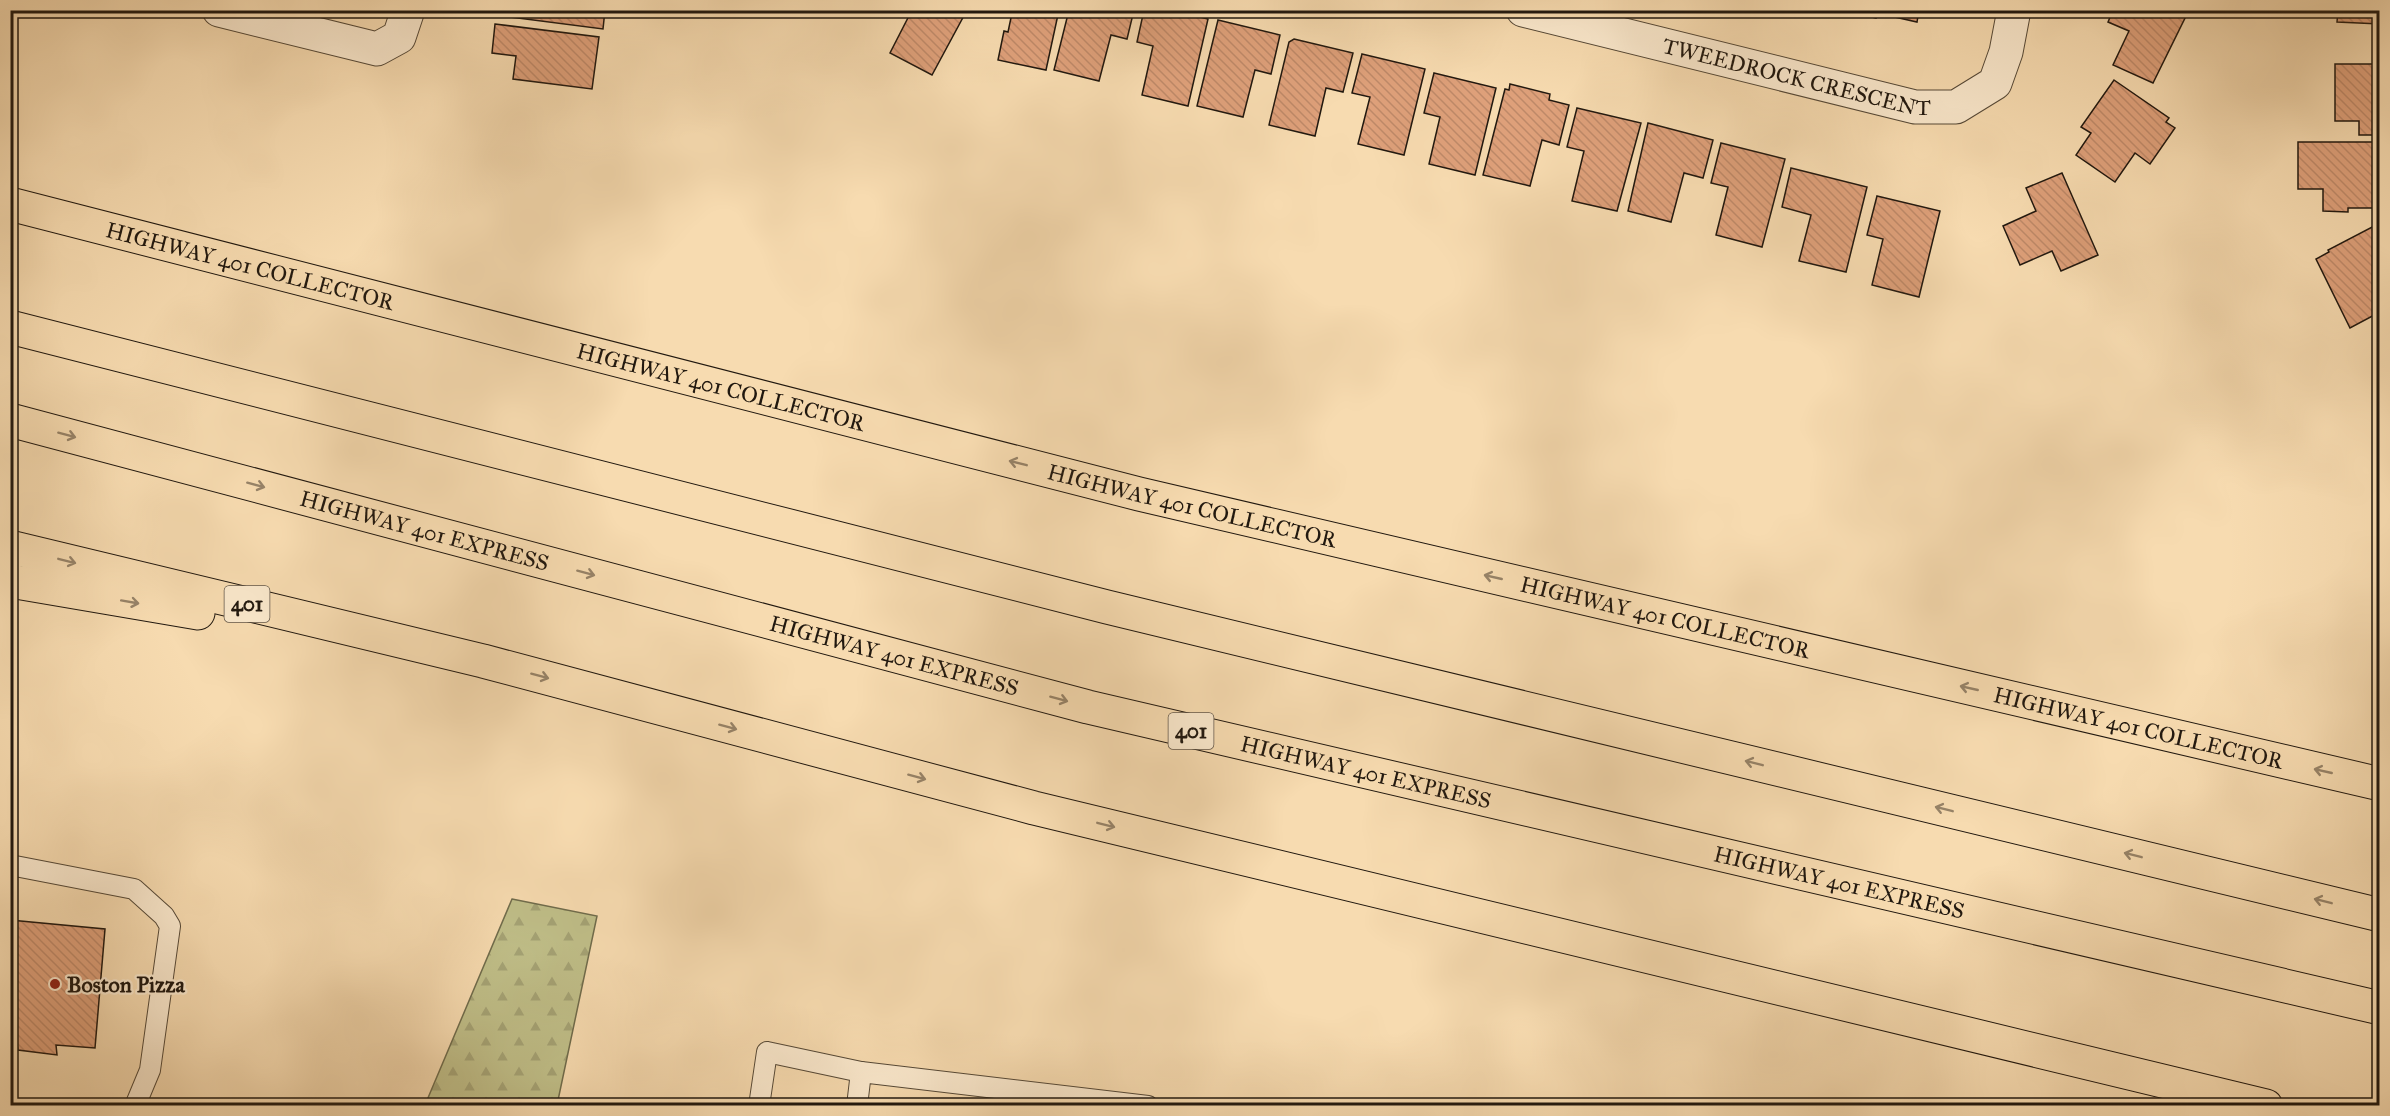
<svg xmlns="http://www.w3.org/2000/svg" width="2390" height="1116" font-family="'IM FELL Great Primer',serif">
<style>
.forest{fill:url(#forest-firs);stroke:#706c4c;stroke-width:1.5}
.building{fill:url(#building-back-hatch);stroke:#21180f;stroke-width:1.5}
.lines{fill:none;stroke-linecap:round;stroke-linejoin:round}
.service-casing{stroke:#564937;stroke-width:22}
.minor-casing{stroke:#564937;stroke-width:35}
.motorway-casing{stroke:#21180f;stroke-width:35}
.service{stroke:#fae8cc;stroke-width:20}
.minor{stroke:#fae8cc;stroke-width:33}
.motorway{stroke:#f7dbb0;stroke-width:33}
.oneway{stroke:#978368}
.poi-dot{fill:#8f2418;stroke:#fae8cc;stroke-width:2}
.labels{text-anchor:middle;stroke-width:4.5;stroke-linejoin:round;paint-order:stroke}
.shield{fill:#fae8cc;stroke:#625648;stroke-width:1.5}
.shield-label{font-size:21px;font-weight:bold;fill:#21180f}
.street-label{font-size:22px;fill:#21180f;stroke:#fae8cc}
.poi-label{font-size:22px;font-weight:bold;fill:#21180f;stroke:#fae8cc;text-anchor:start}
</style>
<defs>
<pattern id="forest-firs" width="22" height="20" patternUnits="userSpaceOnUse" patternTransform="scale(1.5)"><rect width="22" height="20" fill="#c0bf89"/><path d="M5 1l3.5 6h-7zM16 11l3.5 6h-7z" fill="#a5a375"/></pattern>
<pattern id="building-back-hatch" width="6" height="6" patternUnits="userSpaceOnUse" patternTransform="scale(1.5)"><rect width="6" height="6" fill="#dea07a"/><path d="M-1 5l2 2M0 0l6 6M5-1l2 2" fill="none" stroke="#be8968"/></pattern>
</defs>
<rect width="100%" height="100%" fill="#f7dbb0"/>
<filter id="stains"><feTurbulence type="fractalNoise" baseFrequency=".00333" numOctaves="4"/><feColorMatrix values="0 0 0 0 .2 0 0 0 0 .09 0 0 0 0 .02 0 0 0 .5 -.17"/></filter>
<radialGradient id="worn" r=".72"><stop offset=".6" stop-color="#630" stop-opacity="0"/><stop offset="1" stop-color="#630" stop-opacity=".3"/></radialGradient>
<polygon class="forest" points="512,899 597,916 557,1105 425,1105"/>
<g class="building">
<polygon points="503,10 605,10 603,29 502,16"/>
<polygon points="912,10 967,10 932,75 890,53"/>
<polygon points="1001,10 1059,10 1046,70 998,60 1004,31 1008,32 1012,13"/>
<polygon points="1069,10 1134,10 1127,39 1111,35 1099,81 1054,70"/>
<polygon points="1144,10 1173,10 1208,19 1188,106 1142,95 1153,46 1137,42"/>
<polygon points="1861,10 1919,10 1917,22 1877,13 1876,18 1860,14"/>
<polygon points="2113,10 2178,10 2187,14 2153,83 2113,65 2129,31 2108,22"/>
<polygon points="2338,10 2380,10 2380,24 2337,22"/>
<polygon points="1218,20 1280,35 1271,74 1255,70 1243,117 1197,106"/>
<polygon points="495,24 599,37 592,89 513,79 516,56 492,53"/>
<polygon points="1294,39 1353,53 1343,92 1326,88 1315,136 1269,125 1289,42"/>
<polygon points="1362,54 1425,69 1404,155 1358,144 1370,97 1352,93"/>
<polygon points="2335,64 2380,64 2380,135 2359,135 2359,121 2335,121"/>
<polygon points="1434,73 1496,88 1475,175 1429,164 1440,117 1424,113"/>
<polygon points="2114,80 2169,118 2166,122 2175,128 2150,164 2135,153 2115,182 2076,155 2091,133 2081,127"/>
<polygon points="1510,84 1550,94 1549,100 1569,105 1559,145 1542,140 1530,186 1483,175 1505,89 1509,90"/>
<polygon points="1577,108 1641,123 1617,211 1572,201 1584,151 1567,147"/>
<polygon points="1648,123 1713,140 1703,178 1684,173 1671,222 1628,211"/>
<polygon points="2298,142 2380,142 2380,208 2348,208 2348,212 2323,211 2323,189 2298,189"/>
<polygon points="1721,143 1785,159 1762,247 1716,235 1728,187 1711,183"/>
<polygon points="1791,168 1867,187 1846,272 1799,261 1811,215 1782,207"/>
<polygon points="2062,173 2098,255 2061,271 2052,251 2020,265 2003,226 2036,211 2026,188"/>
<polygon points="1877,196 1940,211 1919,297 1872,285 1883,239 1867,235"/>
<polygon points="2376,225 2380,233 2380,312 2350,328 2316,259 2329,252 2328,250"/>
<polygon points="10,920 105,929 95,1048 56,1045 57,1055 18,1050 16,1039 10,1038"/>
</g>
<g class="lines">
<defs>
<g id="service">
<polyline points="10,865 134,889 164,916 170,926 150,1070 135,1106"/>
<polyline points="759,1106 767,1052 861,1072"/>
<polyline points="857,1106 861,1072 1148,1106"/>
</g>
<g id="minor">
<polyline points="219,10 377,49 399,37 408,10"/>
<path id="s1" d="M1523,10l392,97h41l39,-24 11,-31 8,-42"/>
</g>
<g id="motorway">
<path id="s2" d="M10,204l1129,290 1241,290"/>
<polyline points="10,327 1107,607 2380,915"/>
<path id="s3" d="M10,420l1078,287 1292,301"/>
<polyline points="10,547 483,661 1034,808 2266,1106"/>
<polyline points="10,581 198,613"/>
</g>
</defs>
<use href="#service" class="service-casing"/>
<use href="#minor" class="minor-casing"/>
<use href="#motorway" class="motorway-casing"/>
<use href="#service" class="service"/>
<use href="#minor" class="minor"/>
<use href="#motorway" class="motorway"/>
</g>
<defs><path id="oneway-shaft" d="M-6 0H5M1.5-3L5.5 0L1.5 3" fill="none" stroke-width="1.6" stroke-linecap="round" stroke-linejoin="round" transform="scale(1.5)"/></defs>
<g class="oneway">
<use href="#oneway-shaft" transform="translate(67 435) rotate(15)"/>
<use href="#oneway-shaft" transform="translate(1018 463) rotate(-166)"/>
<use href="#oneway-shaft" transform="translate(256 485) rotate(15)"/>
<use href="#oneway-shaft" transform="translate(67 561) rotate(14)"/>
<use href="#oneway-shaft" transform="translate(586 573) rotate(15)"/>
<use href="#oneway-shaft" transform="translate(1493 577) rotate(-167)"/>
<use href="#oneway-shaft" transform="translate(130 602) rotate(10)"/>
<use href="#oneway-shaft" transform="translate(540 676) rotate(15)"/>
<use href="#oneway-shaft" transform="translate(1969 688) rotate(-167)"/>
<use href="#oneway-shaft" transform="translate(1059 699) rotate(15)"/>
<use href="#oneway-shaft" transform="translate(728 727) rotate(15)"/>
<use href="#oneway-shaft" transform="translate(1754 763) rotate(-166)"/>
<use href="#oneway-shaft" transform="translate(2323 771) rotate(-167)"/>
<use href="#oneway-shaft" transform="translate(917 777) rotate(15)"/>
<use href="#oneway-shaft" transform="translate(1944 809) rotate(-166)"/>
<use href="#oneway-shaft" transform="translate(1106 825) rotate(14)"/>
<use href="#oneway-shaft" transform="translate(2133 855) rotate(-166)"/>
<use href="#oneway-shaft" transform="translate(2323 901) rotate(-166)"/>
</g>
<circle class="poi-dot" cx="55" cy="984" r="6"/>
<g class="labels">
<g class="shield">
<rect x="224.5" y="586" width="45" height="36" rx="4.5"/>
<rect x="1168.5" y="713" width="45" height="36" rx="4.5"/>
</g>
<g class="shield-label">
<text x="247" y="611">401</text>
<text x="1191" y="738">401</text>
</g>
<g class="street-label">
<text dy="8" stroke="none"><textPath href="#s1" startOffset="282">TWEEDROCK CRESCENT</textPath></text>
<text dy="8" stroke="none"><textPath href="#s2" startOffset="248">HIGHWAY 401 COLLECTOR</textPath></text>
<text dy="8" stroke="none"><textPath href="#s2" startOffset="734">HIGHWAY 401 COLLECTOR</textPath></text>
<text dy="8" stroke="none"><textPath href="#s2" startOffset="1220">HIGHWAY 401 COLLECTOR</textPath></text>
<text dy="8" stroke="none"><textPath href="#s3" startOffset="429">HIGHWAY 401 EXPRESS</textPath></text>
<text dy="8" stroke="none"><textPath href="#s2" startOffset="1706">HIGHWAY 401 COLLECTOR</textPath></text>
<text dy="8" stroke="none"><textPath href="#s3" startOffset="915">HIGHWAY 401 EXPRESS</textPath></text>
<text dy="8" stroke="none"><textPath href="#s2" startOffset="2192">HIGHWAY 401 COLLECTOR</textPath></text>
<text dy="8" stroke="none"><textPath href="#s3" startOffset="1401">HIGHWAY 401 EXPRESS</textPath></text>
<text dy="8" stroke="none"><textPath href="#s3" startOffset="1887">HIGHWAY 401 EXPRESS</textPath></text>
</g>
<g class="poi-label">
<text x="67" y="992">Boston Pizza</text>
</g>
</g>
<rect width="2390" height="1116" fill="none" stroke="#f7dbb0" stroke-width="36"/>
<rect x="12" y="12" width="2366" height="1092" fill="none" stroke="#21180f" stroke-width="3"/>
<rect x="18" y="18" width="2354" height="1080" fill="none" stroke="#21180f" stroke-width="1.5"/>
<rect width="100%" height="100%" filter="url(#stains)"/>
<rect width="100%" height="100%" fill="url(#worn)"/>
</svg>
